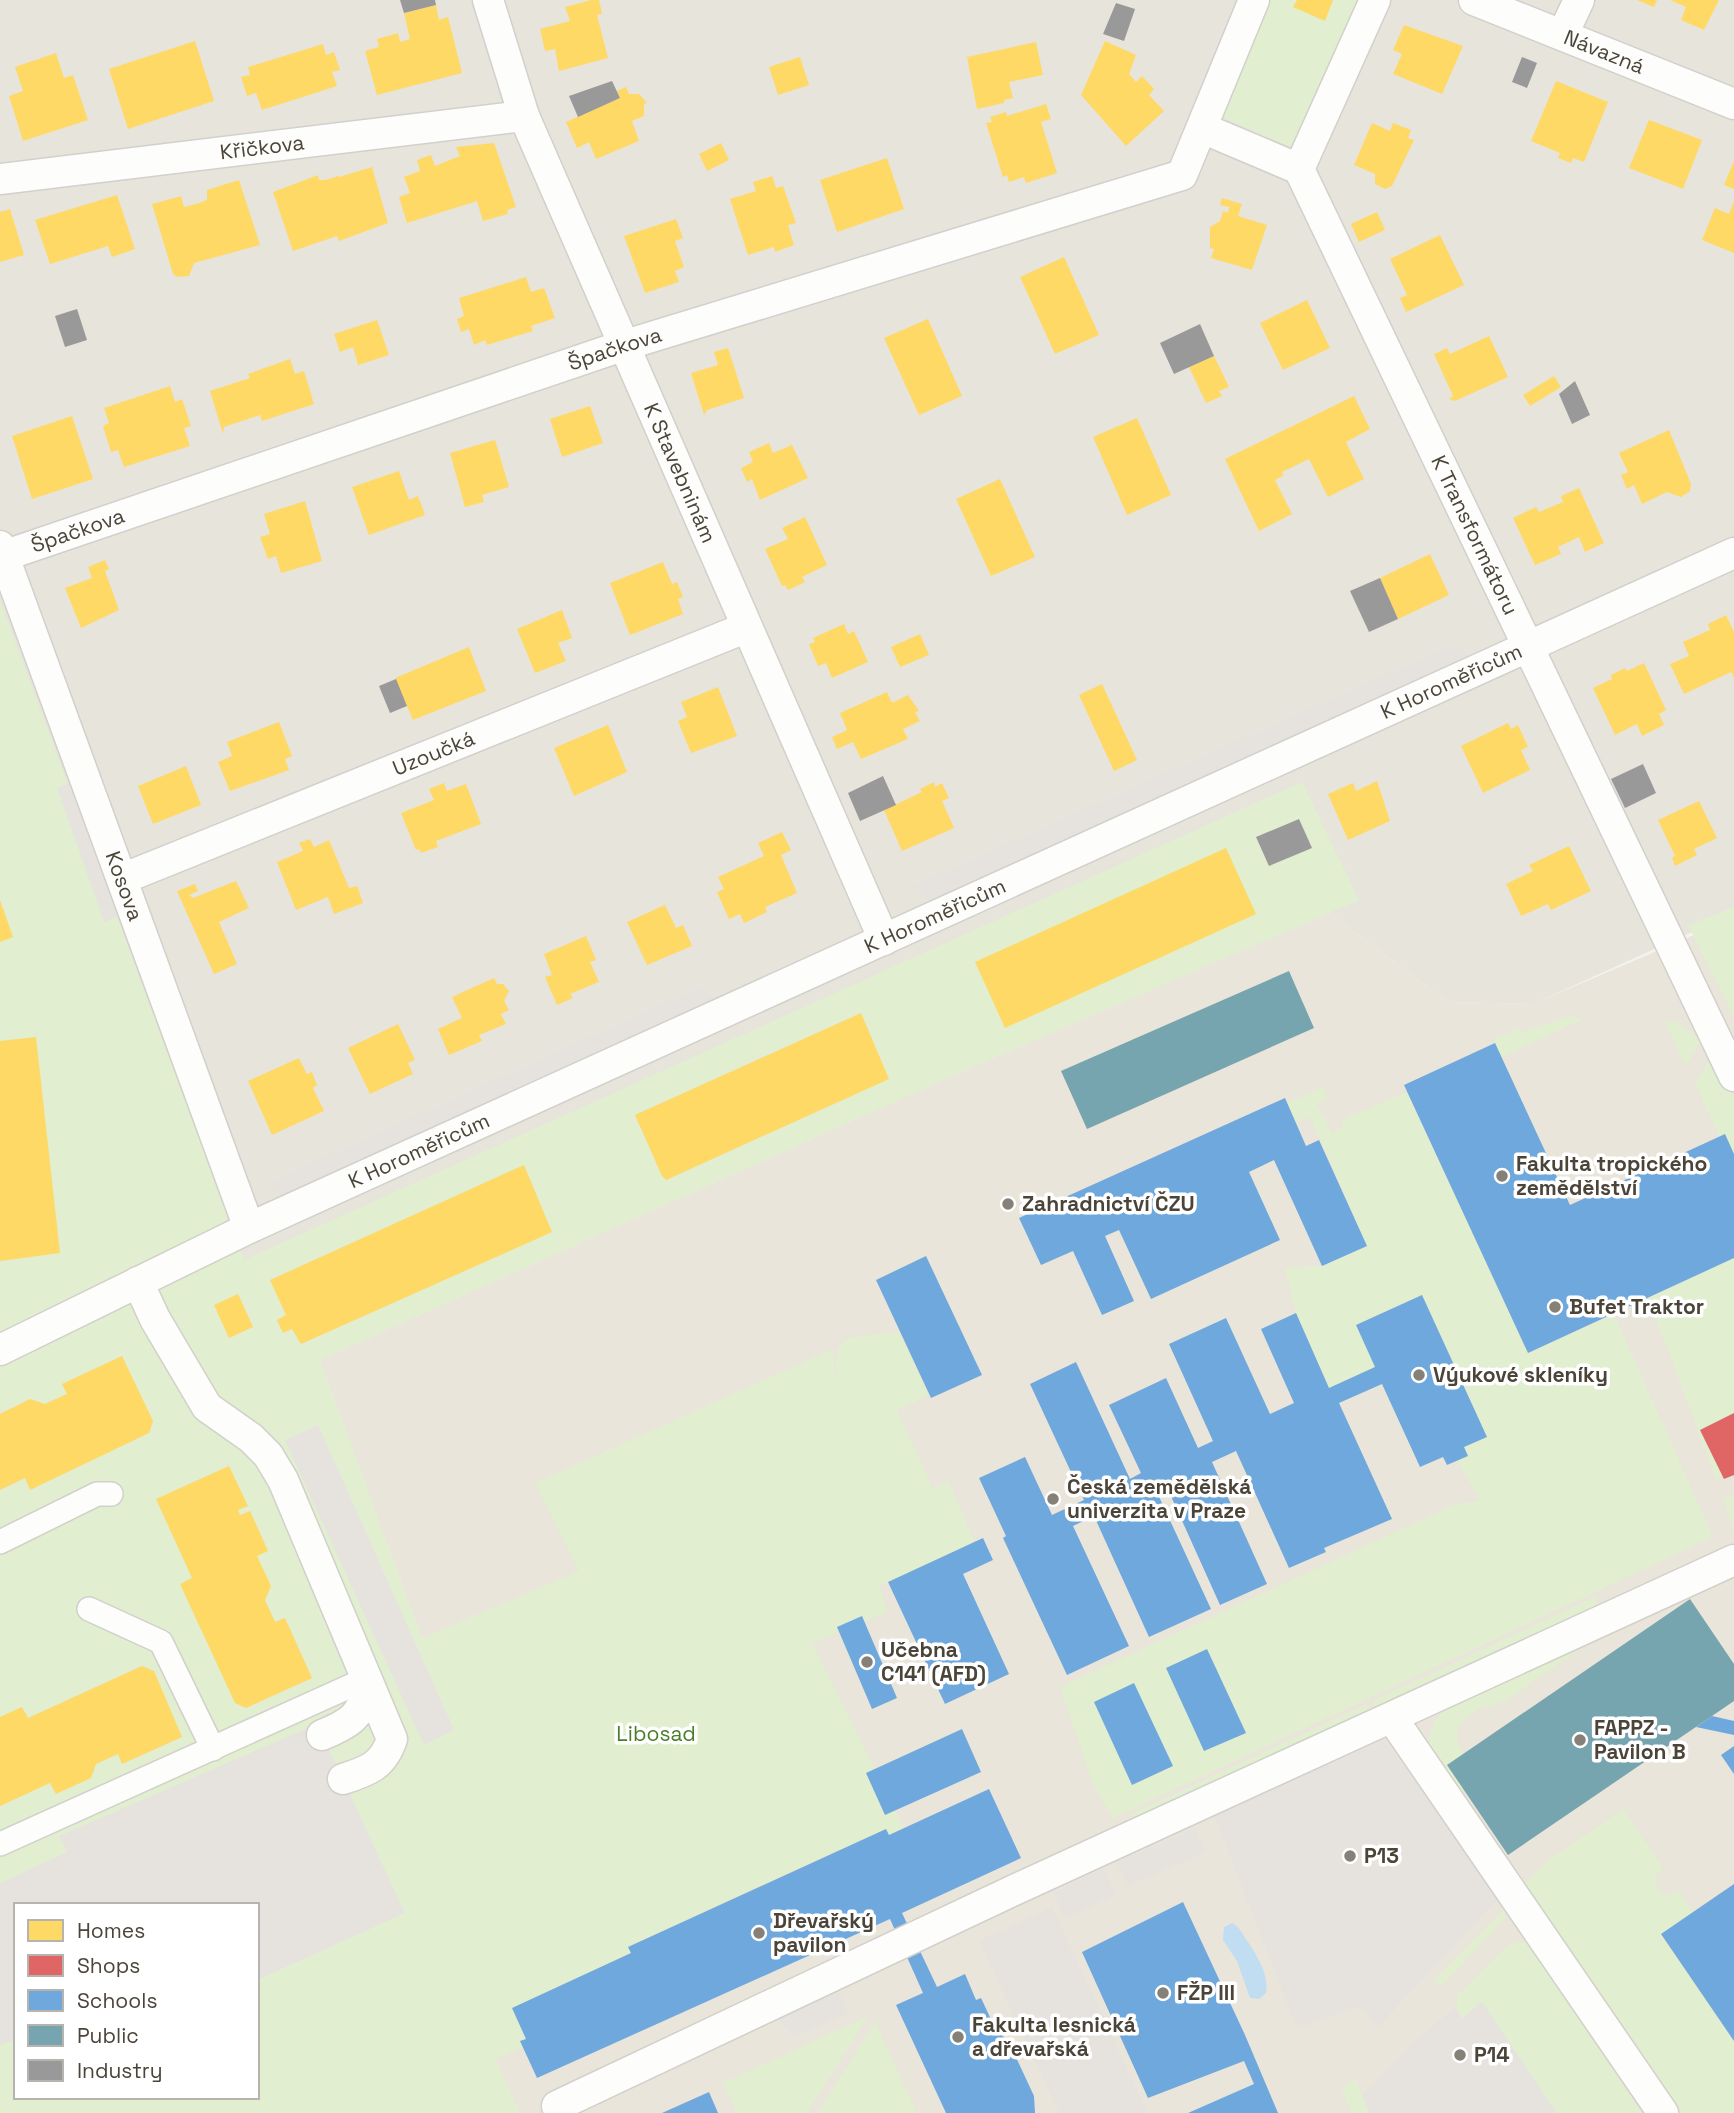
<svg xmlns="http://www.w3.org/2000/svg" width="1734" height="2113" font-family="'Space Grotesk',sans-serif">
<style>
.residential{fill:#e7e4dc}
.education{fill:#eae5da}
.green{fill:#e1eecf;fill-rule:evenodd}
.parking{fill:#e6e3df}
.water{fill:#c0ddf1}
.homes{fill:#ffd966}
.shops{fill:#e06666}
.schools{fill:#6fa8dc}
.public{fill:#76a5af}
.industry{fill:#999}
.lines{fill:none;stroke-linecap:round;stroke-linejoin:round}
.pedestrian-casing{stroke:#d2d0cb;stroke-width:26}
.minor-casing{stroke:#d2d0cb;stroke-width:33}
.pedestrian{stroke:#fdfdfc;stroke-width:23}
.minor{stroke:#fdfdfc;stroke-width:30}
.poi-dot{fill:#868178;stroke:#fff;stroke-width:2.5}
.labels{text-anchor:middle;stroke-width:7;stroke-linejoin:round;paint-order:stroke}
.street-label{font-size:21px;fill:#4b4439;stroke:#fff}
.poi-label{font-size:21px;font-weight:bold;fill:#4b4439;stroke:#fff;text-anchor:start}
.park-label{font-size:21px;fill:#4a7f2a;stroke:#fff}
</style>
<rect width="100%" height="100%" fill="#f4f2ee"/>
<polygon class="residential" points="0,0 1734,0 1734,913 1533,1004 1447,1002 1331,914 952,1076 320,1360 422,1638 257,1905 16,1905 0,2086"/>
<polygon class="education" points="1331,914 1447,1002 1533,1004 1734,918 1734,2113 0,2113 0,2086 16,2097 257,2097 422,1638 320,1360 952,1076"/>
<g class="green">
<polygon points="1269,0 1362,0 1297,150 1219,116"/>
<path d="M0,601l244,659 1058,-478 57,118 -407,176 -632,284 102,278 157,-67 -44,-88 298,-134 2,29 3,-30 10,-10 51,-7 30,64 -32,16 36,77 16,-6 26,60 -96,44 9,26 -76,31 92,185 -15,7 -4,-6 -256,117 2,7 -119,55 14,31 -5,2 2,6 -27,12 24,54h-520v-307l50,-23 6,11 35,-16 5,-14 22,-10 5,10 59,-27 -28,-66 -12,-5 -114,52 -6,-11 -22,10v-227l25,-12 5,11 119,-56 4,-12 -32,-65 -59,28 5,10 -22,10 -45,8v-151l33,-4 3,-220 -36,4v-99l13,-5 -13,-38zM1299,819l13,29 -43,18 -13,-29zM861,1013l27,66 -222,101 -4,-5 -27,-60zM524,1165l27,67 -250,112 -9,-15 -10,4 -5,-13 9,-5 -16,-35zM238,1294l15,33 -23,11 -16,-33zM229,1466l18,39 -9,5 2,5 10,-4 18,40 -11,5 8,44 10,22 10,-4 27,60 -66,30 -11,-5 -54,-119 11,-6 -36,-79zM16,1905h241v192h-241z"/>
<polygon points="1734,907 1734,1017 1688,925"/>
<polygon points="1571,1016 1583,1019 1502,1057 1494,1039 1519,1028 1522,1032"/>
<polygon points="1675,1021 1693,1033 1700,1042 1686,1066 1665,1022"/>
<polygon points="1715,1059 1734,1099 1734,1154 1725,1135 1719,1136 1695,1084 1708,1062"/>
<polygon points="1323,1087 1328,1099 1317,1104 1332,1133 1343,1127 1341,1120 1407,1092 1528,1353 1614,1314 1713,1537 1113,1818 1092,1782 1060,1687 1456,1504 1480,1501 1457,1460 1464,1447 1487,1437 1422,1295 1356,1325 1375,1367 1329,1388 1296,1313 1285,1268 1322,1266 1367,1246 1310,1117 1296,1122 1287,1103"/>
<polygon points="1734,1258 1734,1413 1700,1430 1722,1476 1716,1479 1648,1298"/>
<polygon points="1734,1495 1734,1528 1723,1499"/>
<polygon points="1597,1596 1596,1609 1376,1711 1372,1701"/>
<path d="M1616,1624l-112,78 -27,8 -16,13 -5,16 8,15 -17,11 16,24 -6,5c-24,-34 -43,-50 -11,-87z"/>
<polygon points="1367,1704 1371,1713 1146,1815 1125,1817"/>
<polygon points="1623,1809 1663,1868 1655,1877 1657,1889 1669,1896 1679,1891 1693,1912 1661,1934 1734,2041 1734,2113 1681,2113 1525,1884 1546,1862"/>
<polygon points="1505,1909 1505,1919 1442,1985 1434,1980"/>
<polygon points="1521,1942 1530,1944 1642,2113 1557,2113 1482,2002 1461,2019 1456,2006 1458,1995 1509,1944"/>
<polygon points="868,2016 807,2113 737,2113 723,2083"/>
<polygon points="875,2022 917,2113 818,2113"/>
<polygon points="1355,2076 1369,2113 1352,2113 1342,2090"/>
</g>
<g class="parking">
<polygon points="1452,645 1474,658 932,905 912,886"/>
<polygon points="72,782 120,916 104,922 57,788"/>
<polygon points="703,986 717,1004 287,1202 269,1182"/>
<polygon points="318,1425 454,1730 424,1745 285,1440"/>
<polygon points="317,1724 405,1913 257,1980 257,1905 16,1905 16,2039 0,2045 0,1883 67,1852 59,1836"/>
<polygon points="1383,1737 1500,1897 1378,2027 1360,2006 1297,2029 1214,1815"/>
<polygon points="1194,1829 1206,1852 1128,1886 1117,1862"/>
<polygon points="1104,1869 1116,1895 1065,1918 1053,1892"/>
<polygon points="1052,1907 1147,2111 1144,2113 1059,2113 979,1941"/>
<polygon points="838,1991 849,2013 794,2037 778,2018"/>
<polygon points="1482,2002 1557,2113 1369,2113 1362,2095 1417,2039 1456,2006 1461,2019"/>
</g>
<path class="water" d="M1232,1923l6,4c12,19 32,43 28,66l-7,6 -9,-1 -13,-37 -14,-21 1,-13z"/>
<g class="homes">
<polygon points="591,0 599,0 602,14 597,15 608,58 559,71 555,49 545,51 540,29 570,21 565,7"/>
<polygon points="1297,0 1333,0 1325,21 1293,7"/>
<polygon points="1637,0 1657,0 1654,7"/>
<polygon points="1670,0 1719,0 1704,30 1681,20 1686,7"/>
<polygon points="436,5 439,20 448,17 462,73 377,95 365,51 379,47 377,39 398,33 400,42 410,39 404,13"/>
<polygon points="1404,25 1463,46 1442,94 1393,74 1402,54 1393,50"/>
<polygon points="195,41 214,101 128,129 109,69"/>
<polygon points="1105,41 1136,55 1129,74 1136,82 1142,76 1154,89 1149,95 1164,111 1126,146 1081,95"/>
<polygon points="1036,42 1043,75 1009,82 1013,98 1004,100 1004,103 977,109 967,57"/>
<polygon points="323,44 326,55 334,52 340,70 332,72 337,86 262,110 256,93 247,96 241,77 250,75 248,67"/>
<polygon points="56,53 64,78 73,75 88,120 23,141 9,96 23,91 15,67"/>
<polygon points="800,57 809,85 778,95 769,67"/>
<polygon points="1556,81 1608,102 1584,162 1573,158 1571,163 1558,158 1560,153 1531,141"/>
<polygon points="626,87 629,94 639,94 647,103 644,104 644,116 632,121 639,141 596,159 589,142 577,148 566,122 620,98 617,91"/>
<polygon points="1046,104 1051,119 1041,122 1057,173 1026,183 1024,177 1009,182 1007,175 1003,177 986,123 992,122 990,117 1006,112 1007,116"/>
<polygon points="1649,120 1702,140 1683,189 1629,168"/>
<polygon points="1372,123 1390,131 1393,123 1411,130 1408,138 1414,140 1392,186 1385,189 1375,184 1375,174 1354,165"/>
<polygon points="494,143 516,207 507,210 508,214 483,221 477,201 407,223 399,197 410,193 404,177 420,171 417,160 431,155 435,166 460,156 456,147"/>
<polygon points="721,143 729,160 707,171 699,154"/>
<polygon points="887,158 904,209 837,232 820,180"/>
<polygon points="1734,161 1734,189 1724,185"/>
<polygon points="372,167 388,223 339,241 337,236 293,251 273,192 318,175 319,180 325,180 336,177 335,175 339,177"/>
<polygon points="772,176 776,188 783,186 796,223 788,225 794,245 775,252 774,247 748,255 730,199 756,191 753,182"/>
<polygon points="239,180 260,245 194,263 189,276 177,277 173,274 152,204 181,196 184,207 196,204 207,200 207,190"/>
<polygon points="117,195 135,249 112,257 108,246 50,264 35,220"/>
<polygon points="1222,198 1242,204 1238,216 1267,225 1252,270 1211,258 1214,249 1210,248 1210,227 1220,221 1223,211 1228,213 1229,207 1220,205"/>
<polygon points="1734,201 1734,253 1702,240 1715,208 1729,214"/>
<polygon points="10,209 24,255 0,262 0,212"/>
<polygon points="1377,212 1385,230 1359,242 1351,224"/>
<polygon points="676,219 683,238 675,241 684,267 675,271 679,282 645,293 624,236"/>
<polygon points="1440,235 1464,285 1406,312 1400,298 1407,295 1390,259"/>
<polygon points="1064,257 1099,335 1055,354 1020,277"/>
<polygon points="526,277 531,292 544,288 555,318 531,326 533,331 487,345 485,340 474,345 469,329 461,332 457,319 464,316 459,298"/>
<polygon points="1307,300 1330,348 1283,370 1260,323"/>
<polygon points="928,319 962,396 919,415 884,338"/>
<polygon points="377,320 389,355 358,365 353,347 340,352 334,334"/>
<polygon points="1489,336 1508,377 1455,401 1449,399 1453,396 1434,354 1447,348 1450,354"/>
<polygon points="728,348 744,398 707,410 704,415 691,373 718,365 714,352"/>
<polygon points="1214,356 1229,387 1219,391 1222,396 1206,403 1189,367"/>
<polygon points="290,359 295,374 304,371 314,404 262,421 260,415 224,427 223,434 210,391 250,378 248,374"/>
<polygon points="1554,376 1561,387 1530,406 1523,395"/>
<polygon points="170,386 175,402 182,399 191,426 184,428 190,446 124,467 118,450 111,452 103,426 109,423 104,408"/>
<polygon points="1354,396 1370,429 1346,442 1364,479 1328,497 1309,459 1282,472 1283,476 1275,480 1292,514 1259,531 1225,459"/>
<polygon points="590,406 603,443 562,457 550,419"/>
<polygon points="72,416 93,479 32,499 12,436"/>
<polygon points="1137,418 1171,495 1127,515 1093,437"/>
<polygon points="1669,430 1691,484 1690,491 1681,497 1667,492 1642,504 1634,485 1627,489 1621,475 1628,472 1619,453"/>
<polygon points="495,440 509,487 482,495 484,502 465,507 450,453"/>
<polygon points="769,443 773,453 792,445 808,478 760,500 752,479 747,482 741,468 753,462 749,452"/>
<polygon points="399,471 409,500 418,496 425,515 369,535 352,487"/>
<polygon points="1000,479 1035,557 991,576 956,499"/>
<polygon points="1579,488 1604,543 1585,552 1579,537 1558,547 1561,554 1535,565 1513,518 1536,507 1539,512 1563,502 1561,496"/>
<polygon points="305,501 322,561 281,573 276,556 268,559 260,537 270,534 264,514"/>
<polygon points="805,517 827,565 802,577 805,582 788,590 785,585 782,586 765,549 788,539 782,528"/>
<polygon points="1430,554 1449,595 1398,619 1380,578"/>
<polygon points="105,560 109,569 105,571 119,610 81,628 65,588 92,578 88,567"/>
<polygon points="663,562 672,584 677,582 683,597 678,599 683,614 630,635 610,583"/>
<polygon points="562,610 572,638 558,643 566,661 535,673 517,629"/>
<polygon points="1726,615 1734,632 1734,678 1731,672 1684,694 1670,664 1689,656 1683,642 1710,630 1708,624"/>
<polygon points="844,624 848,634 854,631 868,662 832,678 826,663 818,666 809,644 815,642 813,638"/>
<polygon points="920,634 929,655 900,667 891,647"/>
<polygon points="469,647 486,691 413,720 395,678"/>
<polygon points="1644,663 1666,710 1659,714 1664,725 1642,736 1637,724 1615,735 1593,688 1612,679 1611,675 1625,668 1627,671"/>
<polygon points="1102,684 1137,760 1114,771 1079,695"/>
<polygon points="718,687 737,736 691,753 678,721 687,717 681,702"/>
<polygon points="887,692 892,703 908,695 919,711 915,712 920,721 903,729 908,739 861,759 853,742 837,749 832,737 847,730 840,713"/>
<polygon points="279,722 292,756 285,759 289,770 230,791 218,762 232,756 227,742"/>
<polygon points="1508,723 1511,729 1518,725 1528,747 1521,750 1530,770 1483,793 1461,746"/>
<polygon points="608,725 627,772 574,796 554,748"/>
<polygon points="186,766 201,805 153,824 138,786"/>
<polygon points="1377,781 1390,821 1348,840 1328,794 1353,783 1356,791"/>
<polygon points="934,782 935,787 942,783 949,798 942,801 954,828 902,851 884,810 922,792 920,789"/>
<polygon points="444,783 447,791 466,784 481,824 436,841 438,847 421,853 419,849 416,850 401,813 434,800 429,789"/>
<polygon points="1699,801 1717,838 1694,849 1697,855 1675,866 1672,858 1675,856 1658,820"/>
<polygon points="782,832 791,850 781,855 797,893 765,907 767,912 744,923 740,914 729,919 717,892 724,889 718,877 764,856 758,843"/>
<polygon points="310,839 314,847 329,840 349,888 357,886 363,903 334,914 328,897 296,910 277,862 303,851 299,843"/>
<polygon points="1569,846 1591,891 1551,910 1548,904 1521,916 1506,884 1533,871 1529,865"/>
<polygon points="1226,848 1256,914 1005,1028 975,962"/>
<polygon points="236,881 249,908 219,922 237,964 214,974 177,891 195,884 198,891 189,895 193,898"/>
<polygon points="0,900 13,937 0,942"/>
<polygon points="665,905 676,928 683,925 692,946 647,965 627,922"/>
<polygon points="586,936 596,960 590,962 599,982 570,994 573,998 557,1005 545,977 552,975 544,954"/>
<polygon points="494,978 497,984 503,984 509,991 504,1001 509,1010 501,1014 506,1024 479,1035 482,1041 449,1055 438,1029 462,1018 452,997"/>
<polygon points="861,1013 889,1079 666,1180 662,1176 635,1115"/>
<polygon points="398,1024 415,1060 408,1063 413,1074 370,1094 348,1048"/>
<polygon points="36,1037 60,1253 0,1261 0,1041"/>
<polygon points="299,1058 307,1074 312,1072 317,1085 313,1088 324,1111 272,1135 248,1081"/>
<polygon points="524,1165 552,1232 301,1344 292,1329 283,1333 277,1320 286,1315 270,1280"/>
<polygon points="238,1294 253,1327 229,1338 214,1305"/>
<polygon points="122,1356 153,1421 149,1433 30,1490 25,1478 0,1490 0,1414 30,1399 45,1404 67,1394 62,1384"/>
<polygon points="229,1466 248,1506 238,1510 240,1515 250,1511 268,1551 257,1556 271,1586 265,1600 275,1622 285,1618 312,1678 246,1708 235,1703 180,1584 192,1578 156,1499"/>
<polygon points="142,1666 154,1671 182,1737 122,1764 118,1754 96,1764 91,1778 56,1794 50,1783 0,1806 0,1717 22,1707 28,1718"/>
</g>
<polygon class="shops" points="1734,1413 1734,1475 1724,1479 1700,1430"/>
<g class="schools">
<polygon points="1495,1043 1570,1205 1725,1134 1734,1154 1734,1258 1528,1353 1404,1085"/>
<polygon points="1285,1098 1306,1146 1319,1140 1367,1246 1322,1266 1274,1160 1249,1172 1280,1240 1151,1299 1119,1230 1105,1236 1134,1301 1102,1315 1073,1251 1041,1265 1019,1218"/>
<polygon points="926,1256 982,1375 931,1398 876,1280"/>
<polygon points="1422,1295 1487,1437 1464,1447 1468,1456 1447,1465 1443,1457 1420,1467 1382,1384 1339,1403 1392,1519 1324,1548 1326,1552 1289,1568 1236,1451 1212,1462 1267,1584 1220,1605 1165,1483 1155,1488 1211,1609 1149,1637 1094,1516 1073,1526 1129,1646 1067,1675 1003,1538 1006,1536 979,1478 1025,1457 1052,1515 1084,1500 1030,1384 1076,1362 1130,1479 1141,1473 1109,1405 1166,1378 1198,1448 1213,1441 1169,1344 1226,1318 1270,1414 1294,1403 1261,1329 1296,1313 1329,1388 1375,1367 1356,1325"/>
<polygon points="983,1538 993,1560 963,1574 1009,1674 945,1704 888,1582"/>
<polygon points="862,1616 897,1698 872,1709 837,1627"/>
<polygon points="1207,1649 1246,1733 1204,1751 1166,1668"/>
<polygon points="1134,1683 1173,1766 1132,1785 1094,1702"/>
<polygon points="1712,1716 1734,1721 1734,1735 1696,1727"/>
<polygon points="962,1729 981,1772 885,1815 866,1773"/>
<polygon points="1734,1746 1734,1774 1721,1755"/>
<polygon points="989,1789 1021,1858 902,1913 937,1987 965,1974 976,2000 981,1998 997,2032 1008,2040 1034,2096 1035,2113 946,2113 896,2005 923,1993 890,1919 537,2078 520,2041 526,2039 512,2008 631,1953 628,1947 886,1829 889,1835"/>
<polygon points="1734,1884 1734,2041 1661,1934"/>
<polygon points="1183,1902 1245,2035 1278,2113 1188,2113 1254,2084 1244,2061 1148,2098 1082,1952"/>
<polygon points="709,2092 718,2113 662,2113"/>
</g>
<g class="public">
<polygon points="1289,971 1314,1028 1087,1129 1061,1071"/>
<polygon points="1690,1599 1734,1664 1734,1701 1508,1855 1447,1765"/>
</g>
<g class="industry">
<polygon points="400,0 435,0 436,5 404,13"/>
<polygon points="1116,3 1135,9 1124,41 1103,34"/>
<polygon points="1522,57 1537,63 1527,88 1512,82"/>
<polygon points="612,81 620,98 578,117 569,96"/>
<polygon points="77,309 87,340 65,347 55,316"/>
<polygon points="1200,324 1214,356 1174,374 1160,343"/>
<polygon points="1575,381 1590,415 1572,424 1559,394"/>
<polygon points="1380,578 1398,619 1369,632 1350,591"/>
<polygon points="396,679 407,706 390,713 379,686"/>
<polygon points="1643,764 1656,793 1625,808 1611,779"/>
<polygon points="883,776 896,805 860,821 848,793"/>
<polygon points="1299,819 1312,848 1269,866 1256,837"/>
</g>
<g class="lines">
<defs>
<g id="pedestrian">
<polyline points="0,1542 97,1494 111,1494"/>
<polyline points="89,1609 161,1642 213,1749"/>
<polyline points="0,1844 366,1679"/>
</g>
<g id="minor">
<path id="s1" d="M488,0l36,116 360,824"/>
<path id="s2" d="M1474,0l260,104"/>
<polyline points="1563,34 1579,0"/>
<polyline points="1202,128 1299,169"/>
<path id="s3" d="M1299,169l435,907"/>
<polyline points="1299,169 1375,0"/>
<path id="s4" d="M0,179l524,-63"/>
<path id="s5" d="M0,546l249,682"/>
<path id="s6" d="M3,556l619,-210 560,-171 72,-175"/>
<path id="s7" d="M122,879l623,-251"/>
<path d="M138,1282l17,37 52,88 44,31 17,17 15,25 109,259c-9,27 -24,32 -49,40"/>
<path id="s8" d="M0,1350l249,-122 1485,-675"/>
<polyline points="1392,1718 1663,2113"/>
<path d="M322,1735c29,-12 36,-17 48,-46"/>
<polyline points="561,2113 557,2106 1010,1892 1734,1560"/>
</g>
</defs>
<use href="#pedestrian" class="pedestrian-casing"/>
<use href="#minor" class="minor-casing"/>
<use href="#pedestrian" class="pedestrian"/>
<use href="#minor" class="minor"/>
</g>
<g class="poi-dot">
<circle cx="1502" cy="1176" r="7"/>
<circle cx="1008" cy="1204" r="7"/>
<circle cx="1555" cy="1307" r="7"/>
<circle cx="1419" cy="1375" r="7"/>
<circle cx="1053" cy="1499" r="7"/>
<circle cx="867" cy="1662" r="7"/>
<circle cx="1580" cy="1740" r="7"/>
<circle cx="1350" cy="1856" r="7"/>
<circle cx="759" cy="1933" r="7"/>
<circle cx="1163" cy="1993" r="7"/>
<circle cx="958" cy="2037" r="7"/>
<circle cx="1460" cy="2055" r="7"/>
</g>
<g class="labels">
<g class="street-label">
<text dy="7" stroke="none"><textPath href="#s2" startOffset="140">Návazná</textPath></text>
<text dy="7" stroke="none"><textPath href="#s4" startOffset="264">Křičkova</textPath></text>
<text dy="7" stroke="none"><textPath href="#s6" startOffset="646">Špačkova</textPath></text>
<text dy="7" stroke="none"><textPath href="#s1" startOffset="511">K Stavebninám</textPath></text>
<text dy="7" stroke="none"><textPath href="#s6" startOffset="79">Špačkova</textPath></text>
<text dy="7" stroke="none"><textPath href="#s3" startOffset="406">K Transformátoru</textPath></text>
<text dy="7" stroke="none"><textPath href="#s8" startOffset="1598">K Horoměřicům</textPath></text>
<text dy="7" stroke="none"><textPath href="#s7" startOffset="336">Uzoučká</textPath></text>
<text dy="7" stroke="none"><textPath href="#s5" startOffset="362">Kosova</textPath></text>
<text dy="7" stroke="none"><textPath href="#s8" startOffset="1031">K Horoměřicům</textPath></text>
<text dy="7" stroke="none"><textPath href="#s8" startOffset="464">K Horoměřicům</textPath></text>
</g>
<g class="poi-label">
<text x="1516" y="1171">Fakulta tropického<tspan x="1516" dy="24">zemědělství</tspan></text>
<text x="1022" y="1211">Zahradnictví ČZU</text>
<text x="1569" y="1314">Bufet Traktor</text>
<text x="1433" y="1382">Výukové skleníky</text>
<text x="1067" y="1494">Česká zemědělská<tspan x="1067" dy="24">univerzita v Praze</tspan></text>
<text x="881" y="1657">Učebna<tspan x="881" dy="24">C141 (AFD)</tspan></text>
<text x="1594" y="1735">FAPPZ -<tspan x="1594" dy="24">Pavilon B</tspan></text>
<text x="1364" y="1863">P13</text>
<text x="773" y="1928">Dřevařský<tspan x="773" dy="24">pavilon</tspan></text>
<text x="1177" y="2000">FŽP III</text>
<text x="972" y="2032">Fakulta lesnická<tspan x="972" dy="24">a dřevařská</tspan></text>
<text x="1474" y="2062">P14</text>
</g>
<g class="park-label">
<text x="656" y="1741">Libosad</text>
</g>
</g>
<rect x="14" y="1903" width="245" height="196" fill="#ffffff" stroke="#b7b4b0" stroke-width="2"/>
<rect x="28" y="1920" width="35" height="21" fill="#ffd966" stroke="#b7b4b0" stroke-width="2"/>
<text x="77" y="1938" font-size="21" fill="#4b4439">Homes</text>
<rect x="28" y="1955" width="35" height="21" fill="#e06666" stroke="#b7b4b0" stroke-width="2"/>
<text x="77" y="1973" font-size="21" fill="#4b4439">Shops</text>
<rect x="28" y="1990" width="35" height="21" fill="#6fa8dc" stroke="#b7b4b0" stroke-width="2"/>
<text x="77" y="2008" font-size="21" fill="#4b4439">Schools</text>
<rect x="28" y="2025" width="35" height="21" fill="#76a5af" stroke="#b7b4b0" stroke-width="2"/>
<text x="77" y="2043" font-size="21" fill="#4b4439">Public</text>
<rect x="28" y="2060" width="35" height="21" fill="#999999" stroke="#b7b4b0" stroke-width="2"/>
<text x="77" y="2078" font-size="21" fill="#4b4439">Industry</text>
</svg>
